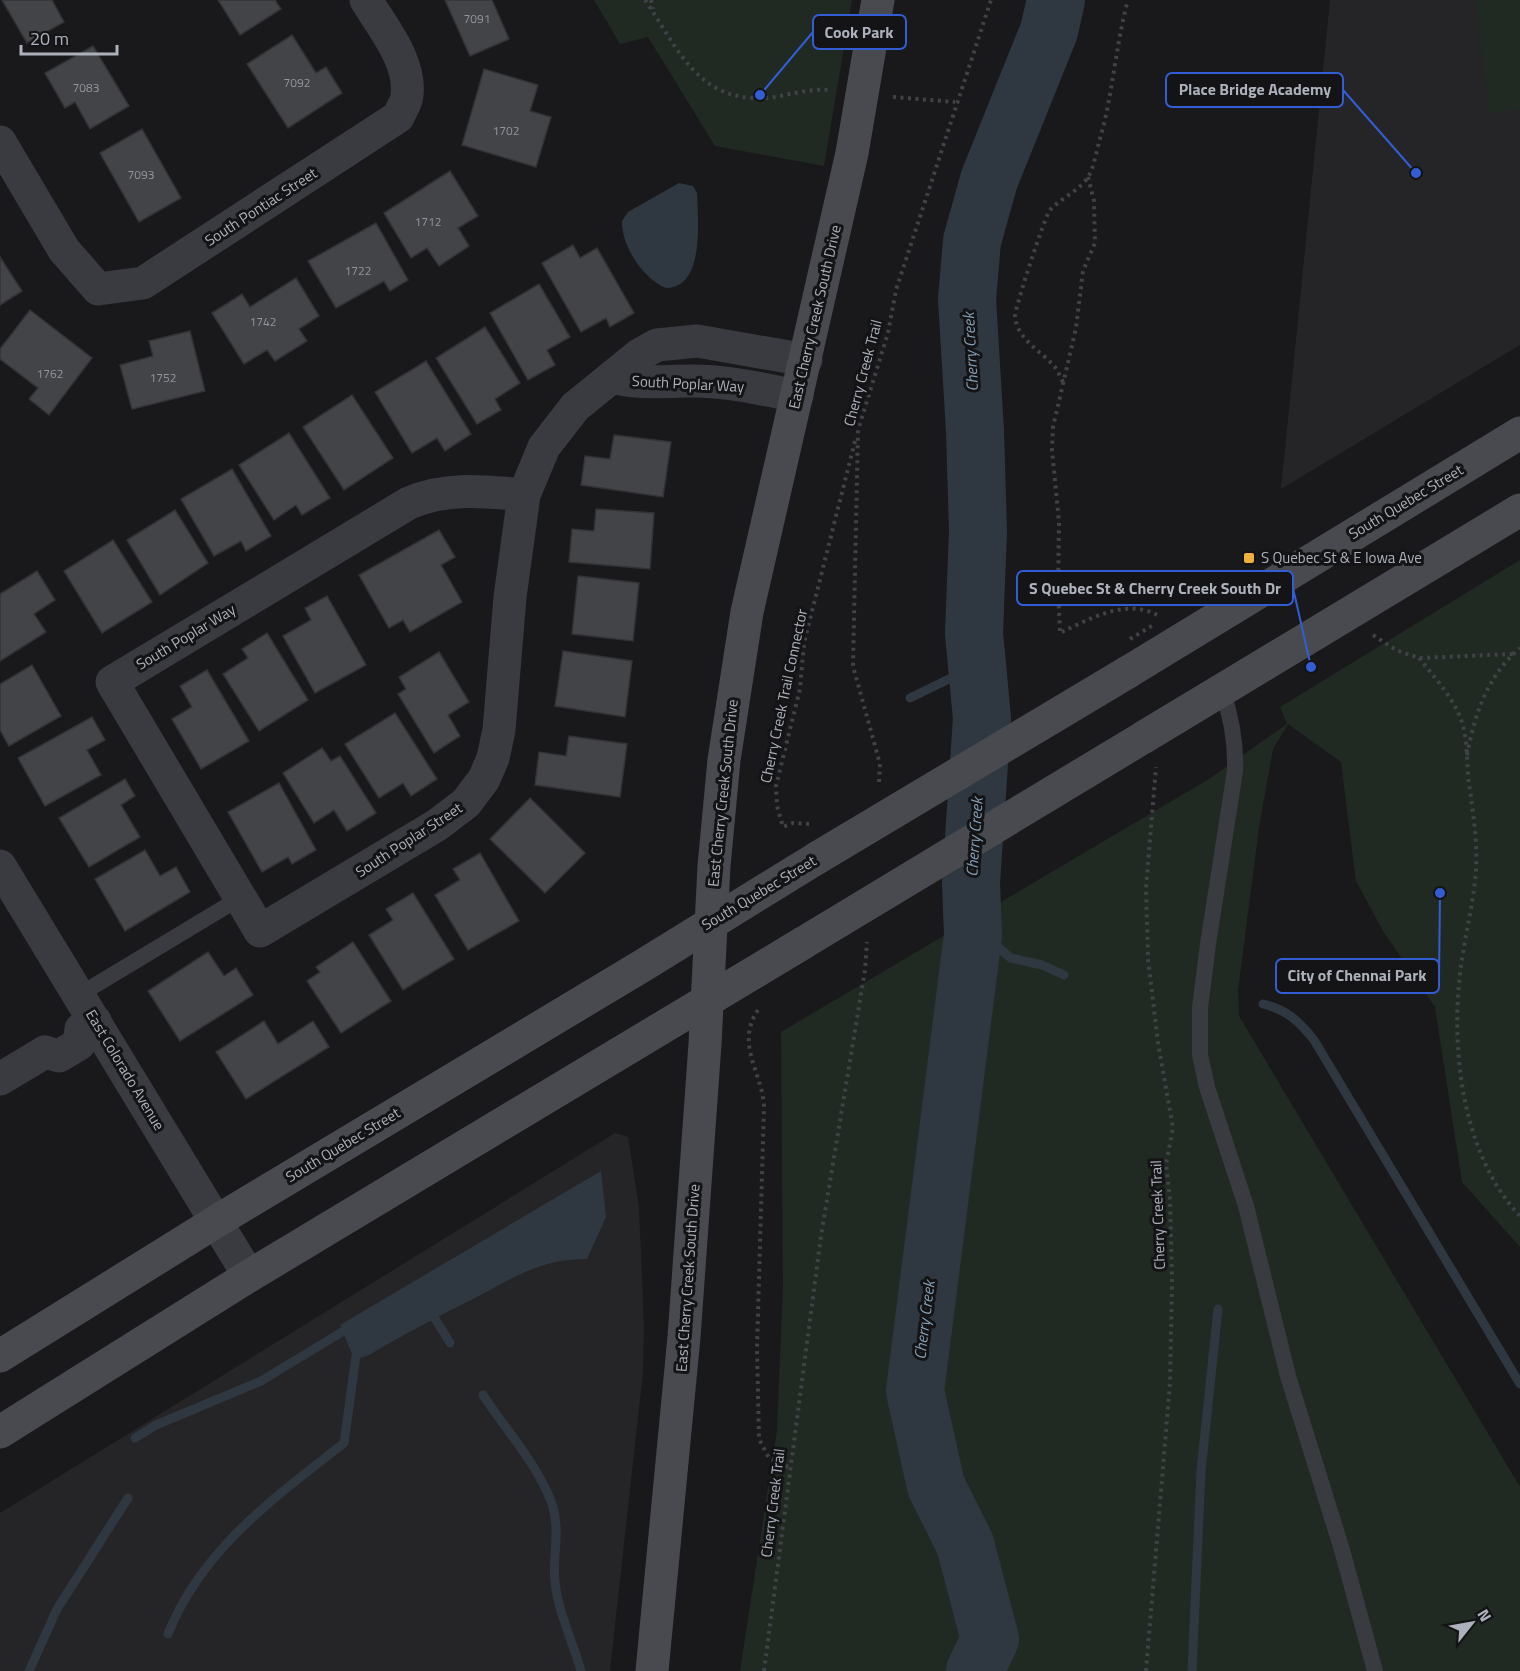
<svg xmlns="http://www.w3.org/2000/svg" width="1520" height="1671" font-family="'Titillium Web',sans-serif">
<style>
.built{fill:#252528}
.green{fill:#212a22}
.water{fill:#2f3840}
.lines{fill:none;stroke-linecap:round;stroke-linejoin:round}
.stream{stroke:#2f3840;stroke-width:9}
.river{stroke:#2f3840;stroke-width:58}
.building{fill:#434448;stroke:#333337;stroke-width:1.5}
.path{stroke:#404247;stroke-width:4;stroke-dasharray:3 4.5;stroke-linecap:butt}
.lane{stroke:#3a3b40;stroke-width:16}
.street{stroke:#3a3b40;stroke-width:33}
.secondary{stroke:#484a50;stroke-width:33}
.path-bridge{stroke:#404247;stroke-width:4;stroke-dasharray:3 4.5;stroke-linecap:butt}
.secondary-bridge{stroke:#484a50;stroke-width:33}
.poi-dot{fill:#efb13d;stroke:#141416;stroke-width:2}
.labels{text-anchor:middle;stroke-width:6;stroke-linejoin:round;paint-order:stroke}
.number-label{font-size:12px;fill:#92969e}
.street-label{font-size:15px;fill:#acb1bb;stroke:#141416}
.poi-label{font-size:15px;fill:#acb1bb;stroke:#141416;text-anchor:start}
.water-label{font-size:16px;font-style:italic;fill:#849fb5;stroke:#141416}
.leader{fill:none;stroke:#325dd4;stroke-width:2}
.callout-dot{fill:#325dd4;stroke:#141416;stroke-width:2}
.callout{fill:#141416;stroke:#325dd4;stroke-width:2}
.callout-label{font-size:16px;text-anchor:middle;font-weight:bold;fill:#acb1bb}
</style>
<rect width="100%" height="100%" fill="#19191b"/>
<g class="built">
<polygon points="1330,0 1520,0 1520,345 1281,489"/>
<polygon points="615,1133 628,1137 639,1207 644,1327 643,1372 610,1671 0,1671 0,1513"/>
</g>
<g class="green">
<polygon points="594,0 852,0 824,166 715,146 648,37 620,44"/>
<polygon points="1476,0 1520,0 1520,109 1489,113"/>
<polygon points="1520,560 1520,1247 1462,1182 1435,1007 1383,931 1356,881 1341,762 1288,724 1273,749 1259,827 1238,991 1239,1016 1520,1487 1520,1671 740,1671 777,1430 783,1287 781,1032 1209,779 1287,724 1280,707"/>
</g>
<g class="water">
<path d="M679,183l14,3 4,7c1,26 8,95 -31,95 -23,-9 -45,-43 -44,-67l6,-9z"/>
<path d="M601,1171l5,46 -19,42c-50,0 -74,20 -116,41 -35,17 -68,35 -102,55l-9,3 -8,-4 -12,-29z"/>
</g>
<g class="lines">
<g class="stream">
<polyline points="910,698 951,678 977,659"/>
<polyline points="972,908 988,939 1011,958 1042,965 1064,975"/>
<path d="M1263,1004c24,6 36,17 51,36l206,344"/>
<polyline points="434,1317 450,1343"/>
<path d="M483,1395c23,35 55,70 69,109 9,27 0,52 3,78 3,31 18,59 26,89"/>
<polyline points="135,1438 156,1425 261,1381 342,1332"/>
<path d="M168,1634c33,-84 107,-137 176,-191l12,-87"/>
<polyline points="29,1671 57,1609 128,1498"/>
<polyline points="1192,1671 1201,1471 1218,1309"/>
</g>
<polyline class="river" points="975,1671 990,1639 965,1544 936,1486 915,1391 973,935 971,883 982,718 974,633 978,531 975,431 967,299 972,241 989,180 1049,31 1056,0"/>
</g>
<g class="building">
<polygon points="2,0 52,0 64,22 27,43"/>
<polygon points="218,0 275,0 281,9 240,35"/>
<polygon points="445,0 492,0 509,39 470,56"/>
<polygon points="292,35 316,73 326,67 342,93 288,128 247,64"/>
<polygon points="93,46 129,106 90,129 75,102 65,108 45,73"/>
<polygon points="484,69 538,85 530,111 551,117 536,167 462,145"/>
<polygon points="142,129 181,198 139,222 100,153"/>
<polygon points="450,171 478,216 458,228 469,246 439,266 427,248 411,258 384,213"/>
<polygon points="376,223 408,280 390,291 384,281 336,308 308,261"/>
<polygon points="573,245 580,258 597,248 634,313 610,327 606,318 581,332 542,263"/>
<polygon points="0,257 22,291 0,305"/>
<polygon points="296,278 319,316 299,329 307,341 275,361 267,350 244,364 212,313 242,294 250,307"/>
<polygon points="539,284 570,337 547,350 555,365 528,380 490,313"/>
<polygon points="30,310 92,358 49,415 29,399 38,388 0,359 0,349"/>
<polygon points="485,327 520,383 495,399 501,410 477,424 436,358"/>
<polygon points="190,331 205,391 132,409 120,365 153,356 149,341"/>
<polygon points="426,361 471,434 445,451 437,438 412,453 375,392"/>
<polygon points="352,395 393,458 344,490 303,427"/>
<polygon points="289,433 330,498 302,515 296,505 274,520 239,465"/>
<polygon points="614,435 671,442 663,497 581,485 585,456 610,459"/>
<polygon points="232,469 271,536 246,551 241,541 214,556 181,499"/>
<polygon points="596,509 654,513 650,569 569,562 572,529 594,531"/>
<polygon points="175,510 208,563 160,595 127,540"/>
<polygon points="439,530 455,557 441,565 462,602 410,632 403,620 389,628 359,575"/>
<polygon points="113,540 152,602 102,633 64,571"/>
<polygon points="37,571 55,600 34,614 46,632 0,661 0,594"/>
<polygon points="578,576 639,583 633,641 572,634"/>
<polygon points="327,596 366,665 315,693 283,636 311,620 305,608"/>
<polygon points="267,633 308,700 259,731 223,674 248,658 242,649"/>
<polygon points="563,651 632,661 625,717 555,706"/>
<polygon points="439,652 469,702 448,715 460,736 434,753 398,694 406,689 399,677"/>
<polygon points="32,665 61,716 9,746 0,730 0,684"/>
<polygon points="207,670 249,741 201,769 172,719 192,707 180,686"/>
<polygon points="395,713 437,779 411,796 403,783 379,798 345,744"/>
<polygon points="92,717 105,740 87,750 101,775 45,806 18,758"/>
<polygon points="569,736 627,744 620,797 535,785 539,752 566,756"/>
<polygon points="322,748 331,761 340,756 376,813 347,831 334,810 314,823 283,773"/>
<polygon points="125,779 135,796 121,805 140,837 89,867 59,818"/>
<polygon points="279,783 316,850 292,864 288,857 262,872 228,812"/>
<polygon points="530,798 585,853 545,893 490,839"/>
<polygon points="145,850 160,876 176,867 190,892 125,931 95,879"/>
<polygon points="480,853 519,921 468,950 435,895 460,880 453,869"/>
<polygon points="413,893 454,959 403,990 369,935 393,920 386,909"/>
<polygon points="353,942 391,1001 341,1033 307,981 320,972 316,967"/>
<polygon points="208,952 224,976 236,968 253,995 180,1041 148,991"/>
<polygon points="264,1021 278,1044 313,1021 329,1047 246,1099 216,1052"/>
</g>
<g class="lines">
<g class="path">
<path d="M645,0c33,48 52,102 121,98 21,-2 42,-10 63,-8"/>
<polyline points="651,0 653,9"/>
<polyline points="893,97 955,102"/>
<path d="M1088,177l6,24 1,42 -12,28 -7,57 -23,99 -1,23 7,72 -1,65 2,46c29,-14 66,-35 97,-18"/>
<path d="M1063,382c-3,-5 -5,-12 -9,-16 -13,-15 -36,-26 -39,-49 -1,-7 30,-101 35,-107 11,-12 29,-19 38,-33 6,-9 8,-24 11,-35 14,-46 16,-95 29,-142"/>
<polyline points="1373,635 1396,650 1419,658 1513,654"/>
<path d="M1419,658c16,20 34,39 43,64 5,16 5,37 6,54 4,31 10,64 8,95 -3,38 -14,75 -17,113 -7,76 6,174 61,232"/>
<path d="M1467,755c8,-41 20,-79 53,-107"/>
<polyline points="879,782 880,764 853,666 858,430 888,333 896,290 991,0"/>
<polyline points="809,824 793,823 783,827 777,806 776,786 800,689 804,643 856,437"/>
<path d="M758,1010c-23,34 4,62 6,96l-7,242 2,91 10,19 21,10"/>
<polyline points="764,1671 821,1236 865,970 867,942"/>
<polyline points="1146,1671 1170,1383 1172,1283 1170,1200 1166,1164 1173,1128 1158,1043 1148,959 1146,888 1156,767"/>
</g>
<g class="lane">
<path d="M1222,690c10,28 14,52 13,81l-27,173 -8,64v47l7,32 39,119 42,170 54,174 33,121"/>
<polyline points="79,995 240,898"/>
</g>
<g class="street">
<path d="M0,142l64,108 34,39 45,-6 255,-166c3,-7 9,-15 9,-22 4,-34 -24,-67 -41,-95"/>
<path d="M614,378c27,6 50,3 78,3 35,0 71,8 105,15"/>
<path d="M524,495c-40,-4 -77,-8 -115,8l-297,179 148,249 177,-106 29,-22 18,-24 9,-21 6,-28 11,-133 14,-102 20,-48 31,-40 64,-52 18,-10 40,-4 109,19"/>
<polyline points="0,866 249,1276"/>
<polyline points="45,1052 59,1056 79,1044 81,1029 95,1021"/>
<polyline points="0,1079 45,1052"/>
</g>
<g class="secondary">
<polyline points="1128,672 1520,433"/>
<polyline points="1144,737 1520,510"/>
<polyline points="0,1356 217,1221 642,966 817,858"/>
<polyline points="0,1432 249,1276 803,943"/>
<polyline points="652,1671 684,1337 705,1044 714,866 724,760 747,612 852,153 878,0"/>
</g>
<polyline class="path-bridge" points="1130,639 1155,624"/>
<g class="secondary-bridge">
<polyline points="817,858 1128,672"/>
<polyline points="803,943 1144,737"/>
</g>
</g>
<rect class="poi-dot" x="1243" y="552" width="12" height="12" rx="3"/>
<g class="labels">
<g class="number-label">
<text x="477" y="23">7091</text>
<text x="297" y="87">7092</text>
<text x="86" y="92">7083</text>
<text x="506" y="135">1702</text>
<text x="141" y="179">7093</text>
<text x="428" y="226">1712</text>
<text x="358" y="275">1722</text>
<text x="263" y="326">1742</text>
<text x="50" y="378">1762</text>
<text x="163" y="382">1752</text>
</g>
<g class="street-label">
<text transform="translate(261 207) rotate(-33)" y="5">South Pontiac Street</text>
<text transform="translate(815 317) rotate(-77)" y="5">East Cherry Creek South Drive</text>
<text transform="translate(863 373) rotate(-75)" y="5">Cherry Creek Trail</text>
<text transform="translate(688 384) rotate(3)" y="5">South Poplar Way</text>
<text transform="translate(1406 502) rotate(-31)" y="5">South Quebec Street</text>
<text transform="translate(186 637) rotate(-31)" y="5">South Poplar Way</text>
<text transform="translate(784 696) rotate(-78)" y="5">Cherry Creek Trail Connector</text>
<text transform="translate(723 793) rotate(-84)" y="5">East Cherry Creek South Drive</text>
<text transform="translate(409 840) rotate(-33)" y="5">South Poplar Street</text>
<text transform="translate(759 893) rotate(-31)" y="5">South Quebec Street</text>
<text transform="translate(125 1070) rotate(59)" y="5">East Colorado Avenue</text>
<text transform="translate(343 1145) rotate(-31)" y="5">South Quebec Street</text>
<text transform="translate(1158 1215) rotate(-92)" y="5">Cherry Creek Trail</text>
<text transform="translate(688 1278) rotate(-86)" y="5">East Cherry Creek South Drive</text>
<text transform="translate(773 1503) rotate(-83)" y="5">Cherry Creek Trail</text>
</g>
<g class="poi-label">
<text x="1261" y="563">S Quebec St &amp; E Iowa Ave</text>
</g>
<g class="water-label">
<text transform="translate(970 352) rotate(-93)" y="6">Cherry Creek</text>
<text transform="translate(974 837) rotate(-86)" y="6">Cherry Creek</text>
<text transform="translate(924 1320) rotate(-83)" y="6">Cherry Creek</text>
</g>
</g>
<path class="leader" d="M760 95L813 32M1416 173L1343 90M1311 667L1293 588M1440 893L1439 976"/>
<g class="callout-dot">
<circle cx="760" cy="95" r="6"/>
<circle cx="1416" cy="173" r="6"/>
<circle cx="1311" cy="667" r="6"/>
<circle cx="1440" cy="893" r="6"/>
</g>
<g class="callout">
<rect x="813" y="15" width="93" height="34" rx="6"/>
<rect x="1166" y="73" width="177" height="34" rx="6"/>
<rect x="1017" y="571" width="276" height="34" rx="6"/>
<rect x="1276" y="959" width="163" height="34" rx="6"/>
</g>
<g class="callout-label">
<text x="859" y="38">Cook Park</text>
<text x="1255" y="95">Place Bridge Academy</text>
<text x="1155" y="594">S Quebec St &amp; Cherry Creek South Dr</text>
<text x="1357" y="981">City of Chennai Park</text>
</g>
<g transform="translate(1472 1623) rotate(59)" stroke="#141416" stroke-width="4.5" paint-order="stroke">
<path d="M0-4.5L10 22L0 15L-10 22Z" fill="#acb1bb"/>
<text y="-9" font-size="16" font-weight="bold" text-anchor="middle" fill="#acb1bb">N</text>
</g>
<path d="M21 45v9h96v-9" fill="none" stroke="#acb1bb" stroke-width="3"/>
<text x="30" y="45" font-size="18" fill="#acb1bb" stroke="#141416" stroke-width="4.5" paint-order="stroke">20 m</text>
</svg>
